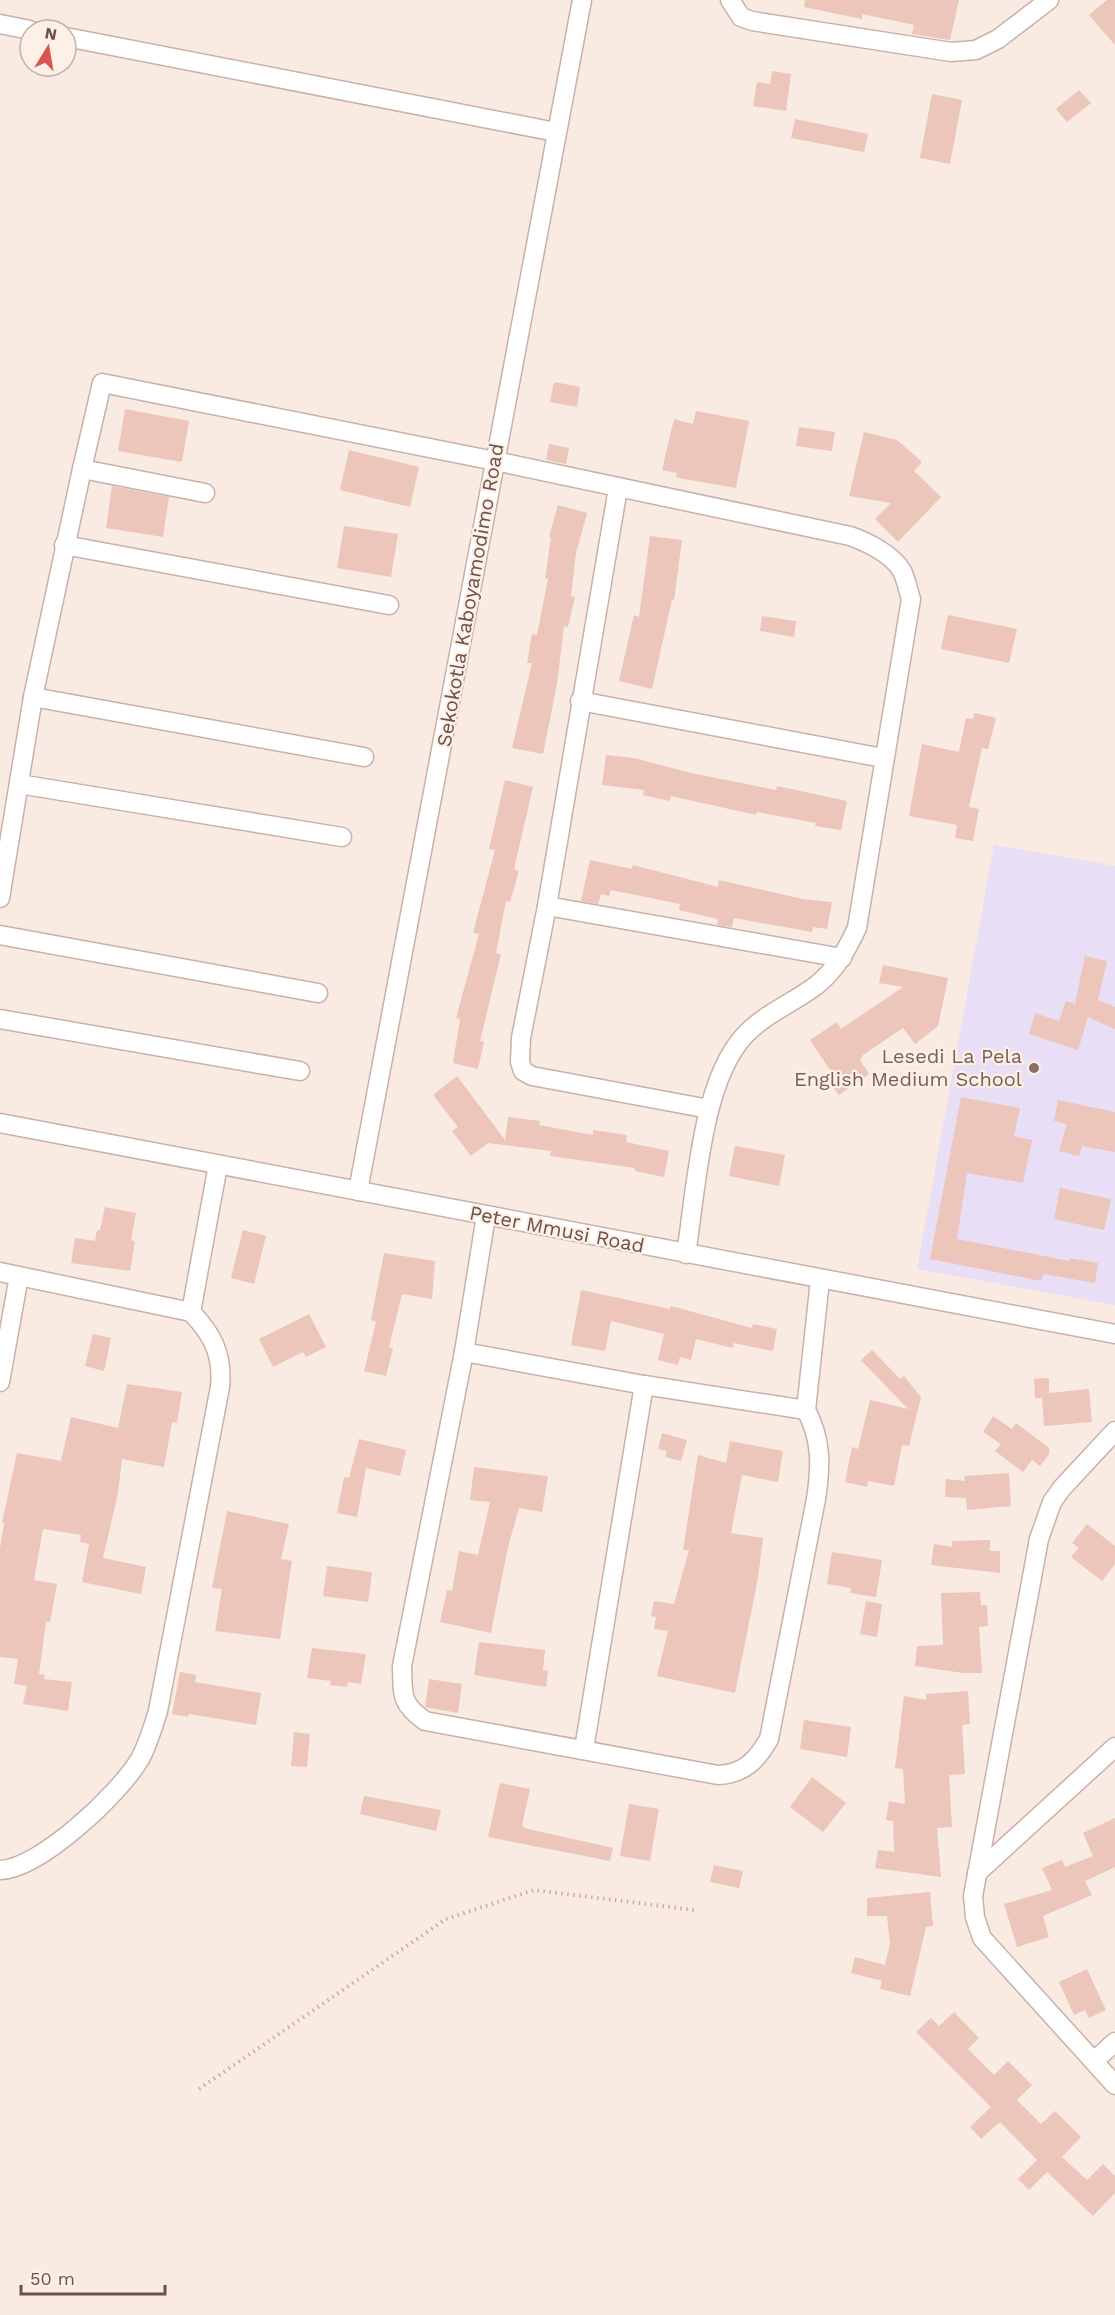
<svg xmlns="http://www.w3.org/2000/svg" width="1115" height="2315" font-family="'Work Sans',sans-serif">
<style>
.education{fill:#e8def5}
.building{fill:#ecc5bb}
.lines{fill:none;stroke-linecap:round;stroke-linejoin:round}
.minor-casing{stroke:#c8b1a9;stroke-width:21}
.path{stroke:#d0a99f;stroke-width:4;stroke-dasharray:1.5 4.5;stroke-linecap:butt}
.minor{stroke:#fff;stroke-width:18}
.education-dot{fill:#8d6e63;stroke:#fdf0e6;stroke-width:2}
.labels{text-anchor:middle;stroke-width:4.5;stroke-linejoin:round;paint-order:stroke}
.street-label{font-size:20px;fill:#6d504a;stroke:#fdf0e6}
.education-label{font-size:20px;fill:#785e54;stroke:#fdf0e6;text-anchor:end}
</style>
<rect width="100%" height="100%" fill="#f9ebe1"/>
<polygon class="education" points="994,845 1115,866 1115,1305 917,1269"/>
<g class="building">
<polygon points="805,0 959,0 950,40 912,34 914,25 862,14 862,19 804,7"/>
<polygon points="1107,0 1115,0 1115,45 1089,15"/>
<polygon points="772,71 791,74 786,111 753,106 757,82 770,84"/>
<polygon points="1079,90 1091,103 1067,122 1056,109"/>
<polygon points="932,94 962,100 950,164 920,158"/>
<polygon points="795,119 868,134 864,152 791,138"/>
<polygon points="554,382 580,387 577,407 550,402"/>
<polygon points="125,409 189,421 182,462 118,451"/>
<polygon points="696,411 749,421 736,488 684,479 676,477 677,473 662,470 674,419 693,424"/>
<polygon points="799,427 835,432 832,451 796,446"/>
<polygon points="864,432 897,440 922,462 914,471 941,497 898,542 875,519 891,503 849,496"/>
<polygon points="549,444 569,448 566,464 546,460"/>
<polygon points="349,450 419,467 410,507 340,490"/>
<polygon points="112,486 169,497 163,537 106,528"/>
<polygon points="558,505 587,513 576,553 571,596 575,597 568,627 564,626 557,684 543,754 512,748 532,663 527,663 532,634 537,635 548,579 545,578 551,538 549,537"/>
<polygon points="344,526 398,534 391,577 337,568"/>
<polygon points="650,536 682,540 674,600 672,600 652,689 619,681 634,615 639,617"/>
<polygon points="948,615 1017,629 1009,663 941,649"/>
<polygon points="762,616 796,621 794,637 760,631"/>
<polygon points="974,713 996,718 988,749 982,748 969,807 979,809 973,841 955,838 957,825 909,816 922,744 959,752 966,718 973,719"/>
<polygon points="606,755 634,758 691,773 776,790 777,786 847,801 841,830 815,826 816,823 757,812 756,815 671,796 670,801 643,795 644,790 602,785"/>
<polygon points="505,780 533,787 514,869 519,871 510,902 506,901 496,953 501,954 480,1041 484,1042 478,1069 453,1063 460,1019 456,1018 479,934 473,933 495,850 489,849"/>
<polygon points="590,860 632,869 633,865 718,887 719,880 802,899 832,902 827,929 813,927 812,932 734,918 732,927 717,925 718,919 679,910 680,904 611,890 609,896 601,894 598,904 581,901"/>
<polygon points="1085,956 1107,961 1098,1000 1115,1007 1115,1029 1088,1017 1078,1050 1029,1034 1035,1013 1059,1021 1066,1001 1075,1004"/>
<polygon points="883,965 948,978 938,1026 915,1044 903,1028 863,1055 860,1060 869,1074 839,1095 830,1083 836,1079 810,1040 837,1022 841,1029 903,987 879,983"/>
<polygon points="457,1076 505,1140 508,1117 540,1121 539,1125 593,1135 593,1130 627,1135 626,1142 669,1151 664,1177 635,1171 635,1168 550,1156 551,1151 488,1143 471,1156 452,1131 458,1127 433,1095"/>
<polygon points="961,1097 1020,1108 1014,1136 1032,1140 1023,1183 967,1173 957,1239 1069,1261 1070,1258 1098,1263 1095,1283 1043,1274 1041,1281 930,1259"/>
<polygon points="1058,1100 1115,1112 1115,1152 1082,1146 1079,1156 1059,1151 1067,1124 1054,1121"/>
<polygon points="735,1146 785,1155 779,1186 729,1176"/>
<polygon points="1060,1188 1111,1199 1104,1230 1054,1219"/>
<polygon points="105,1207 136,1213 131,1240 135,1241 130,1271 71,1263 75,1238 95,1241 97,1230 100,1230"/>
<polygon points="243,1230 266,1236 254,1284 231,1278"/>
<polygon points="384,1253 435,1261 432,1299 402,1294 389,1347 393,1348 386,1376 364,1371 376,1322 371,1320"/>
<polygon points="581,1290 670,1309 671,1306 752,1328 753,1324 777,1329 773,1351 734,1343 733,1348 696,1339 691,1360 680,1357 678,1365 658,1360 664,1334 611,1321 605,1351 571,1345"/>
<polygon points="309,1314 326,1347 306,1357 303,1352 273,1367 259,1339"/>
<polygon points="93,1334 111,1338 104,1371 85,1366"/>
<polygon points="872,1350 900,1379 904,1376 921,1397 909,1446 902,1445 894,1486 868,1481 867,1487 845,1482 852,1447 858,1449 870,1400 908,1409 861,1360"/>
<polygon points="1049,1378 1049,1393 1089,1389 1092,1422 1044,1426 1042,1398 1035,1398 1034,1379"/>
<polygon points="127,1384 182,1392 177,1423 172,1422 164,1467 122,1459 118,1493 103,1558 146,1567 141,1594 82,1582 89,1544 80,1542 81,1535 43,1529 34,1580 57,1584 50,1622 46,1622 39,1674 45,1675 44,1679 72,1682 68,1711 23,1704 27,1686 14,1684 18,1659 0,1657 0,1548 4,1523 2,1523 17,1453 61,1461 71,1417 118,1428"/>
<polygon points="993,1416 1012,1429 1016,1423 1049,1448 1049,1454 1040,1466 1032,1460 1023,1472 995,1451 1001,1444 983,1432"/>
<polygon points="662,1433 687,1440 681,1461 665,1457 667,1451 658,1449"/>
<polygon points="359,1439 406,1450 400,1476 366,1468 357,1517 337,1513 344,1477 349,1478"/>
<polygon points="730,1441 783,1451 778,1482 742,1475 731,1533 763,1538 758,1578 735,1693 657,1676 668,1631 654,1629 656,1617 651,1616 654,1601 674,1604 689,1550 683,1550 698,1455 726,1463"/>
<polygon points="474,1467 548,1476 542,1512 519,1508 508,1547 491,1633 440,1622 447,1590 452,1591 459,1551 478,1555 490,1502 470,1500"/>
<polygon points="1009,1473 1011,1506 967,1510 966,1498 945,1497 946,1479 965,1481 964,1476"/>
<polygon points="227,1511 289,1524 281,1559 292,1561 280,1639 215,1631 222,1589 212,1588"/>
<polygon points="1087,1524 1115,1546 1115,1564 1102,1581 1071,1557 1079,1548 1072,1543"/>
<polygon points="990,1540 990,1551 1000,1551 1000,1573 931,1565 934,1544 952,1547 952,1541"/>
<polygon points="832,1552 882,1560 876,1597 850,1593 851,1588 827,1584"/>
<polygon points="327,1566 372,1572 368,1602 323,1596"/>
<polygon points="980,1592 981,1605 987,1605 988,1626 979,1627 982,1673 963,1673 915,1666 917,1646 943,1645 941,1593"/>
<polygon points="866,1601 882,1604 877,1637 860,1634"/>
<polygon points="479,1642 545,1650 543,1670 548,1671 546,1687 474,1675"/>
<polygon points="312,1648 366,1654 361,1684 348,1682 347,1687 330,1685 331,1681 307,1678"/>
<polygon points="180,1672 196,1675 195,1682 261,1693 256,1725 189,1714 188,1717 172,1714"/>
<polygon points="429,1679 462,1684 458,1713 425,1707"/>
<polygon points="968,1691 970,1724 962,1725 965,1774 949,1775 952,1827 937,1828 941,1877 875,1868 878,1850 894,1852 893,1821 886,1820 889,1801 905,1804 903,1769 895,1768 904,1696 926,1700 926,1694"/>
<polygon points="804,1720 851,1727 847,1757 800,1749"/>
<polygon points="294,1732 310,1734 307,1767 291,1766"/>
<polygon points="812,1777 846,1803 823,1832 790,1807"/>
<polygon points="500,1783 530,1789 522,1825 524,1828 613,1848 610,1861 488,1837"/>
<polygon points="364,1796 441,1810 436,1831 360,1814"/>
<polygon points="629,1804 659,1809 650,1861 620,1856"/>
<polygon points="1115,1818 1115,1867 1085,1881 1092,1895 1043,1916 1049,1937 1017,1947 1004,1904 1052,1890 1042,1868 1062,1860 1065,1867 1093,1856 1083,1833"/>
<polygon points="714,1865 743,1871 739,1888 710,1882"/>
<polygon points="930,1892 933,1926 926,1927 910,1996 880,1989 882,1981 851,1973 855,1957 885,1965 890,1944 887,1916 867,1916 867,1898"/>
<polygon points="1087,1969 1106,2010 1089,2018 1085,2010 1074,2015 1059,1982"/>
<polygon points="954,2012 979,2038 968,2049 994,2075 1008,2061 1032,2085 1017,2100 1041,2124 1055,2111 1081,2137 1062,2157 1087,2180 1103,2164 1115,2176 1115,2193 1093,2216 1047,2172 1029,2190 1018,2179 1037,2160 1000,2122 981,2139 970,2127 991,2107 916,2032 931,2018 939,2026"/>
</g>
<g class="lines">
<defs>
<g id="minor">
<polyline points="730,0 741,17 752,21 951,52 976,50 998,39 1049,0"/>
<polyline points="0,24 30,30"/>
<polyline points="66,37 556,132"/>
<path d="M82,469l20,-86 393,78 355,75c17,6 42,18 52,35 4,8 6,19 9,28l-54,329c-10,21 -20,40 -39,56 -24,19 -53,29 -74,52 -43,47 -48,156 -58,218"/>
<polyline points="618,488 547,906 521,1038 520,1062 523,1071 532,1076 709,1109"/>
<polyline points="64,545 389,605"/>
<polyline points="33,697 364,757"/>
<polyline points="580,701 883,758"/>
<polyline points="19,784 342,837"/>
<polyline points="0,898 33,697 82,469 205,493"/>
<polyline points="547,906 842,958"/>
<polyline points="0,935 318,993"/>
<polyline points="0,1019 300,1071"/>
<polyline points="0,1123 1115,1334"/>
<polyline points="358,1191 582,0"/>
<polyline points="0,1272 191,1312 218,1165"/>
<path d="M464,1352l180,33 162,25c16,30 15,56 10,89l-47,240c-12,21 -25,35 -51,36l-293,-54c-25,-18 -22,-26 -23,-55z"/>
<polyline points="464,1352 486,1216"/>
<polyline points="0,1382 19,1276"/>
<polyline points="806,1410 820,1280"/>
<polyline points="1115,1431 1062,1488 1052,1502 1039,1539 973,1896 975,1917 982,1938 1115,2085"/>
<polyline points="584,1749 644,1385"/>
<path d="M0,1870c40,-1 120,-77 140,-111 8,-15 13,-32 18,-48l62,-324c3,-32 -7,-52 -29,-75"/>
<polyline points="977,1873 1115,1747"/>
<polyline points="1094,2061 1115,2042"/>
</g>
</defs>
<use href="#minor" class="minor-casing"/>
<polyline class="path" points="199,2089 446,1919 534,1890 694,1910"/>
<use href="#minor" class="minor"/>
</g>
<circle class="education-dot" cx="1034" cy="1068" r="6"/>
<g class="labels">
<g class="street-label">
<text transform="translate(470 595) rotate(-80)" y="7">Sekokotla Kaboyamodimo Road</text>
<text transform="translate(557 1229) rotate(11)" y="7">Peter Mmusi Road</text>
</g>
<g class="education-label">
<text x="1022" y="1063">Lesedi La Pela<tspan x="1022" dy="23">English Medium School</tspan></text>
</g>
</g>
<g transform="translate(48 48) rotate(11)"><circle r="28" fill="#fdf0e6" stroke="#c3b0a8" stroke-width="1.5"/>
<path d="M0-4.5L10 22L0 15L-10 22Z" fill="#d95550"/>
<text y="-9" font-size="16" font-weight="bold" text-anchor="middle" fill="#6d504a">N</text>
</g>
<path d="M21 2285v9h144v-9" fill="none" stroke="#6d504a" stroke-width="3"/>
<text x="30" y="2285" font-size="18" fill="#6d504a" stroke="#fdf0e6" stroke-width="4.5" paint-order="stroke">50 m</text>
</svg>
